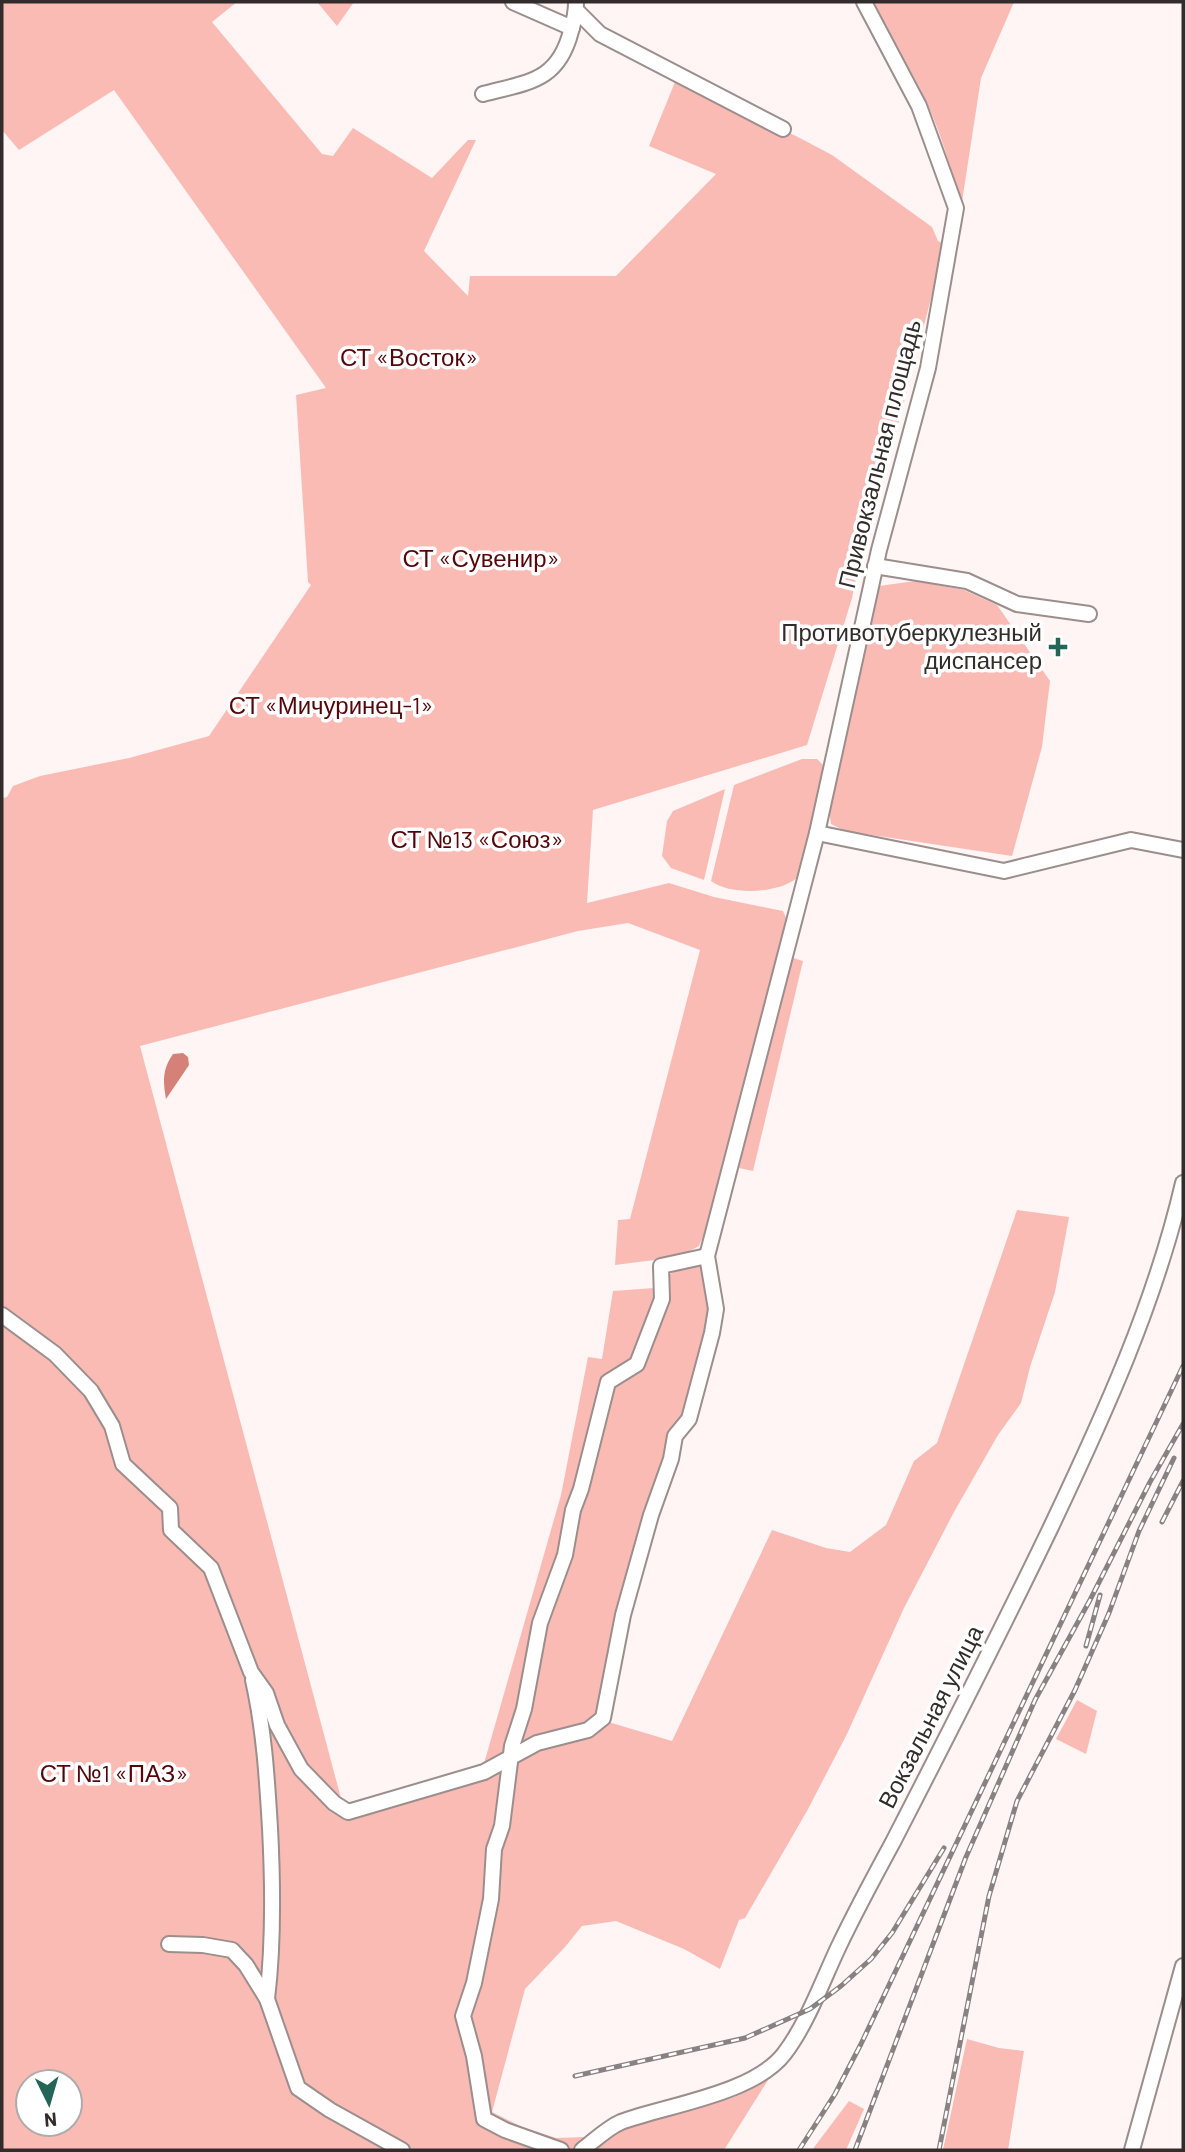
<svg xmlns="http://www.w3.org/2000/svg" width="1185" height="2152" font-family="Barlow,sans-serif">
<style>
.green{fill:#fbbbb5;fill-rule:evenodd}
.water{fill:#d58079}
.lines{fill:none;stroke-linecap:round;stroke-linejoin:round}
.minor-casing{stroke:#9b8e8c;stroke-width:18}
.minor{stroke:#fff;stroke-width:14}
.rail-casing{stroke:#898282;stroke-width:5}
.rail{stroke:#fff;stroke-width:2.5;stroke-dasharray:8;stroke-linecap:butt}
.poi-dot{fill:#236657;stroke:#fff;stroke-width:2.5}
.labels{text-anchor:middle;stroke-width:7;stroke-linejoin:round;paint-order:stroke}
.park-label{font-size:24px;fill:#54060a;stroke:#fff}
.street-label{font-size:24px;fill:#322c2c;stroke:#fff}
.poi-label{font-size:24px;fill:#322c2c;stroke:#fff;text-anchor:end}
</style>
<rect width="100%" height="100%" fill="#fef5f4"/>
<g class="green">
<path d="M2,2h235l-25,20 110,132 11,2 20,-28 79,50 36,-38h8l-52,111 44,45 2,-20h146l100,-102 -67,-28 26,-64 121,54 36,19 100,72 6,14 7,4 -63,241 -18,53 -12,59 -45,147 -214,65 -6,93 82,-20 45,14 69,14 3,7 -72,293 -15,35 -21,11 -63,8 3,-45 12,-1 70,-269 -72,-27 -50,8 -438,115 202,756 8,5 133,-40 78,-272 27,-138 14,2 11,-68 41,-3 25,-21 36,-7 5,28 -2,25 -41,125 -33,119 -39,164 67,20 100,-211 54,18 24,4 36,-27 28,-64 23,-18 80,-233 52,7 -14,75 -25,75 -9,36 -23,32 -44,77 -50,96 -57,126 -40,77 -62,107 -6,2 -19,49 -36,-20 -68,-28 -34,5 -17,21 -40,42 -33,123 30,15 34,11 30,-1 -10,13h-574v-1352l5,-1 6,-11 27,-10 89,-18 80,-22 102,-151 -3,-3 -12,-187 30,-7 -212,-298 -95,60 -17,-20zM28,2082h42v42h-42z"/>
<polygon points="317,2 354,2 337,26"/>
<path d="M871,2h143l-33,76 -20,130c-9,-36 -19,-73 -35,-107 -16,-34 -37,-66 -55,-99z"/>
<polygon points="915,581 964,590 997,605 1050,681 1042,747 1012,856 845,831 831,824 829,810 879,586"/>
<path d="M802,759h15l7,7 -24,109c-17,19 -70,21 -89,6l23,-96z"/>
<polygon points="725,789 704,880 671,868 662,856 667,821 673,811"/>
<polygon points="790,957 803,961 753,1171 739,1168"/>
<polygon points="1077,1700 1097,1711 1086,1754 1056,1739"/>
<polygon points="967,2039 999,2048 1024,2051 1008,2150 943,2150"/>
<polygon points="770,2077 724,2150 591,2150 626,2128 735,2097"/>
<polygon points="849,2101 864,2109 846,2150 812,2150"/>
</g>
<path class="water" d="M183,1053l5,4 1,8 -23,34c-3,-18 -4,-29 7,-45z"/>
<g class="lines">
<defs>
<g id="minor">
<polyline points="513,2 572,28"/>
<polyline points="576,10 600,34 783,129"/>
<path d="M483,94c45,-12 75,-12 88,-63 3,-10 5,-18 5,-28"/>
<polyline points="875,566 967,581 1017,604 1089,614"/>
<polyline points="817,833 1004,871 1131,840 1183,850"/>
<polyline points="2,1315 55,1354 91,1391 112,1426 123,1464 170,1508 171,1530 211,1568 251,1672 266,1693 277,1725 301,1769 334,1803 348,1812 484,1772 537,1743 588,1730 603,1718 623,1615 651,1515 671,1459 675,1436 689,1419 712,1333 716,1309 707,1256 817,833 879,550 928,368 956,208 919,106 864,2"/>
<path d="M253,1680c11,49 14,98 17,148 3,58 4,114 -3,171"/>
<polyline points="169,1944 203,1945 232,1950 246,1965 267,1999 298,2088 330,2110 402,2150"/>
<polyline points="561,2150 505,2130 484,2119 474,2056 463,2016 474,1983 491,1899 494,1849 502,1826 512,1746 524,1709 540,1623 565,1555 573,1510 581,1489 608,1382 637,1364 662,1299 661,1266 707,1256"/>
<path d="M582,2150c12,-9 25,-22 39,-28 46,-17 132,-28 163,-68 23,-30 38,-72 54,-106 17,-36 36,-71 55,-106 54,-105 107,-209 158,-315 53,-112 104,-223 132,-344"/>
<polyline points="1132,2150 1183,1966"/>
</g>
</defs>
<use href="#minor" class="minor-casing"/>
<use href="#minor" class="minor"/>
<defs>
<g id="rail">
<polyline points="1162,1522 1183,1481"/>
<polyline points="1086,1646 1100,1595"/>
<polyline points="575,2076 745,2038 810,2009 841,1986 871,1959 892,1933 944,1848"/>
<polyline points="799,2150 835,2094 861,2044 1183,1366"/>
<polyline points="855,2150 966,1857 1035,1700 1090,1600 1150,1482 1183,1424"/>
<polyline points="939,2150 989,1896 1017,1801 1075,1690 1109,1613 1139,1531 1174,1458"/>
</g>
</defs>
<use href="#rail" class="rail-casing"/>
<use href="#rail" class="rail"/>
</g>
<path class="poi-dot" d="M1054.5 636.5h7v7h7v7h-7v7h-7v-7h-7v-7h7z"/>
<g class="labels">
<g class="park-label">
<text x="409" y="366">СТ «Восток»</text>
<text x="481" y="567">СТ «Сувенир»</text>
<text x="331" y="714">СТ «Мичуринец-1»</text>
<text x="477" y="848">СТ №13 «Союз»</text>
<text x="114" y="1782">СТ №1 «ПАЗ»</text>
</g>
<g class="street-label">
<text transform="translate(880 454) rotate(-76)" y="8">Привокзальная площадь</text>
<text transform="translate(931 1717) rotate(-63)" y="8">Вокзальная улица</text>
</g>
<g class="poi-label">
<text x="1042" y="641">Противотуберкулезный<tspan x="1042" dy="28">диспансер</tspan></text>
</g>
</g>
<rect width="1185" height="2152" fill="none" stroke="#322c2c" stroke-width="7"/>
<g transform="translate(49 2103) rotate(175)"><circle r="33" fill="#ffffff" stroke="#adabab" stroke-width="2"/>
<path d="M0-5L12 26L0 18L-12 26Z" fill="#236657"/>
<text y="-10" font-size="19" font-weight="bold" text-anchor="middle" fill="#322c2c">N</text>
</g>
</svg>
